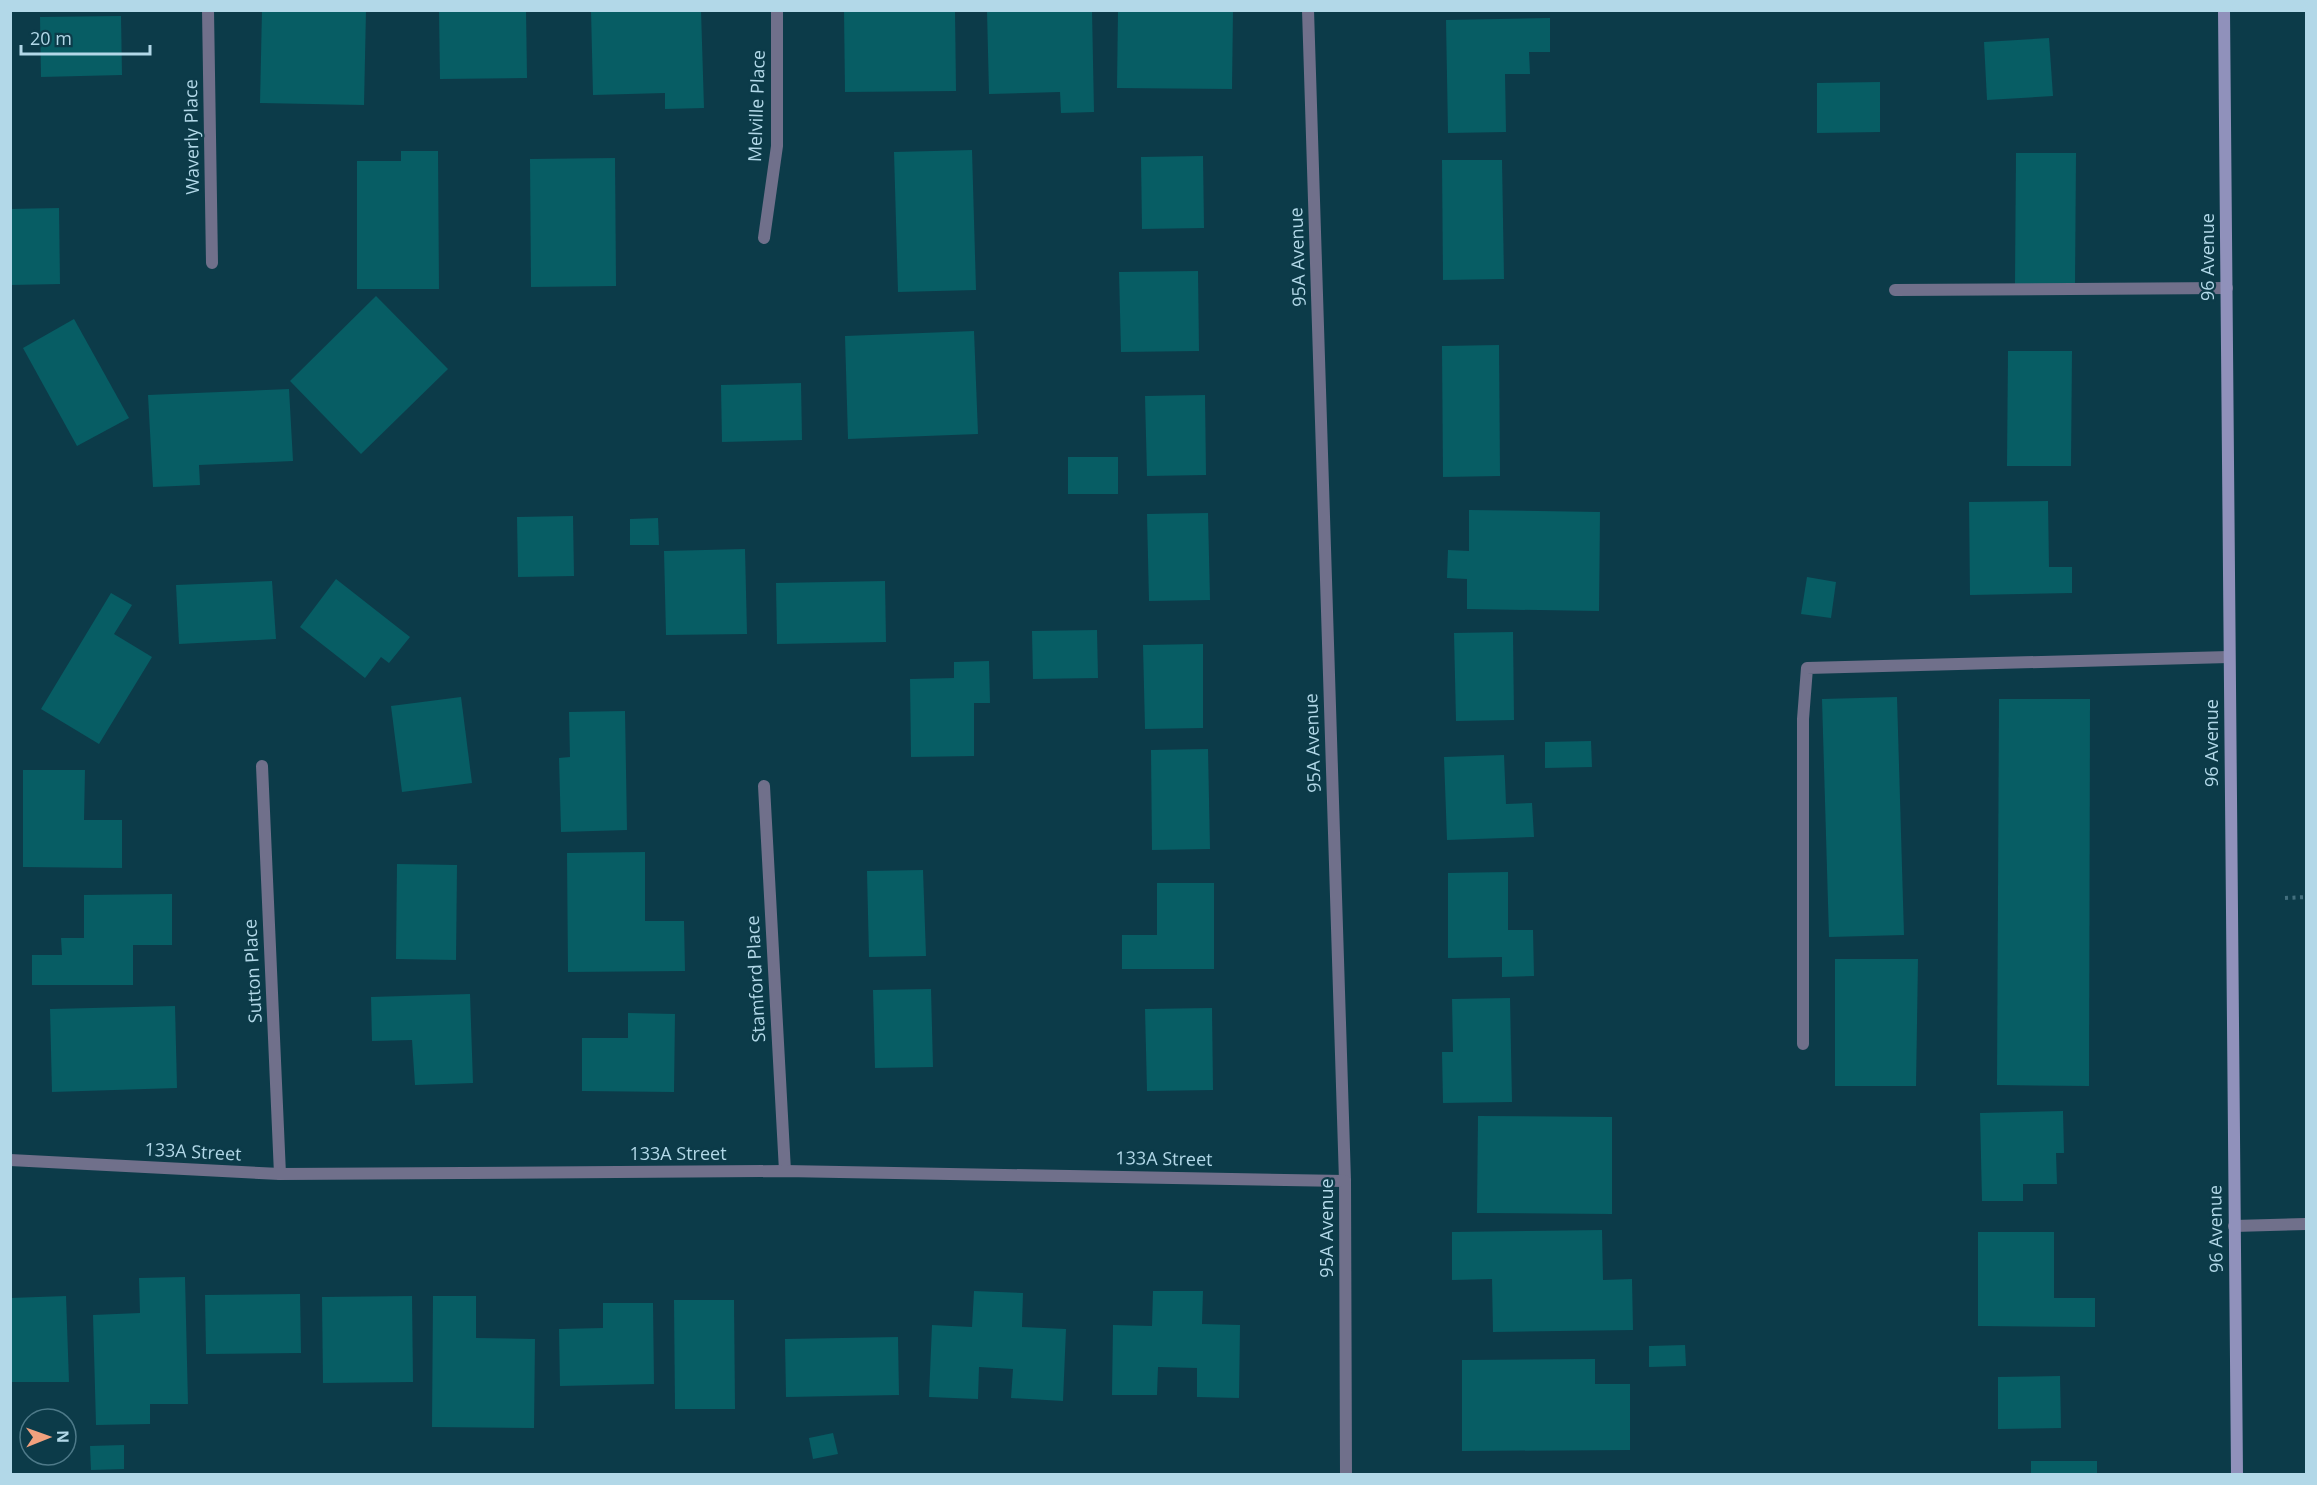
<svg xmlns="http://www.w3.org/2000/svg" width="2317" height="1485" font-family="'Open Sans',sans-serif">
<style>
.building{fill:#075d64}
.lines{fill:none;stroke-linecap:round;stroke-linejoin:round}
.path{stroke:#436f7e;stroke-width:4;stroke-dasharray:3 4.5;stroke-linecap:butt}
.lane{stroke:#70708b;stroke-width:12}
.street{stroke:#70708b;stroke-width:12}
.secondary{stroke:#9091bb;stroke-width:12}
.labels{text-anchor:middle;stroke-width:4.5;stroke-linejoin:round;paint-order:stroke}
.street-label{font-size:18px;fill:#b2d8e8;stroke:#0c3b49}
</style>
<rect width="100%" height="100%" fill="#0c3b49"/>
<g class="building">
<polygon points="262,10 366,10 364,105 260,103"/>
<polygon points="439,10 526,10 527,78 440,79"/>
<polygon points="591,10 701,10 704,108 665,109 665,93 593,95"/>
<polygon points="844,10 955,10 956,91 845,92"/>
<polygon points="987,10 1092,10 1094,112 1061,113 1060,92 989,94"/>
<polygon points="1118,10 1233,10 1232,89 1117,88"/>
<polygon points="121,16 122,75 41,77 40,17"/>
<polygon points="1550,18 1550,52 1529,52 1530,74 1505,74 1506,132 1448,133 1446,20"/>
<polygon points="2049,38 2053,96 1987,100 1984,42"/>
<polygon points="1880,82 1880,132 1817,133 1817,83"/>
<polygon points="972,150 976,290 898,292 894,152"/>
<polygon points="401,151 438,151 439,289 357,289 357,161 401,161"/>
<polygon points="2016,153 2076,153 2075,285 2015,284"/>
<polygon points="1203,156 1204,228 1142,229 1141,157"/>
<polygon points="615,158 616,286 531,287 530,159"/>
<polygon points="1442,160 1502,160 1504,279 1443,280"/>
<polygon points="59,208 60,284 10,285 10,209"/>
<polygon points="1198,271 1199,351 1121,352 1119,272"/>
<polygon points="376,296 448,369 361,454 290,381"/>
<polygon points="74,319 129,418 77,446 23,348"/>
<polygon points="974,331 978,434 848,439 845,336"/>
<polygon points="1499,345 1500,476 1443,477 1442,346"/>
<polygon points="2008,351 2072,351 2071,466 2007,466"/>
<polygon points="801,383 802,440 722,442 721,385"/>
<polygon points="289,389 293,461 199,465 200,485 153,487 148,395"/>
<polygon points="1205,395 1206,475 1147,476 1145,396"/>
<rect x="1068" y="457" width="50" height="37"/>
<polygon points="2048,501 2049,567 2072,567 2072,593 1970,595 1969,502"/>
<polygon points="1469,510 1600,512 1599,611 1467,609 1467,579 1447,578 1448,550 1469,551"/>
<polygon points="1208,513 1210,600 1149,601 1147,514"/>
<polygon points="573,516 574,576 518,577 517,517"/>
<polygon points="658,518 659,545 630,545 630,519"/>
<polygon points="745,549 747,634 666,635 664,551"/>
<polygon points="1807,577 1836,582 1831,618 1801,614"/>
<polygon points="336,579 410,637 389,663 381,657 365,678 300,627"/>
<polygon points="272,581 276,639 179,644 176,585"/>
<polygon points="885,581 886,642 777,644 776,583"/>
<polygon points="111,593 132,605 114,634 152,657 99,744 41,709"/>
<polygon points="1097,630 1098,678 1033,679 1032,631"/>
<polygon points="1513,632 1514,720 1456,721 1454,633"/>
<polygon points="1203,644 1203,728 1145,729 1143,645"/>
<polygon points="989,661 990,703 974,703 974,756 911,757 910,679 954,678 954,662"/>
<polygon points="461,697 472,783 402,792 391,706"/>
<polygon points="1897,697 1904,935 1829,937 1822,699"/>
<polygon points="1999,699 2090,699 2089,1086 1997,1085"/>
<polygon points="625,711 627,830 561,832 559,758 570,757 569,712"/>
<polygon points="1591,741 1592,767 1545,768 1545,742"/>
<polygon points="1208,749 1210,849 1152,850 1151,750"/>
<polygon points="1504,755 1506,804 1532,803 1534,837 1447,840 1444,757"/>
<polygon points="23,770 85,770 84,820 122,820 122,868 23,867"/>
<polygon points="645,852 645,921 684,921 685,971 568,972 567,853"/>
<polygon points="397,864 457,865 456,960 396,959"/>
<polygon points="923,870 926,956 869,957 867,871"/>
<polygon points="1508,872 1508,930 1533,930 1534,976 1502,977 1502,957 1448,958 1448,873"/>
<polygon points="1157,883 1214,883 1214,969 1122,969 1122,935 1157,935"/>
<polygon points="172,894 172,945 133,945 133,985 32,985 32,955 62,955 61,938 84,938 84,895"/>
<polygon points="1835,959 1918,959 1916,1086 1835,1086"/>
<polygon points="931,989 933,1067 875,1068 873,990"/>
<polygon points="470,994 473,1083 415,1085 412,1040 372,1041 371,997"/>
<polygon points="1510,998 1512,1102 1443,1103 1442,1052 1453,1052 1452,999"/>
<polygon points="175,1006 177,1088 52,1092 50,1009"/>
<polygon points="1212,1008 1213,1090 1147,1091 1145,1009"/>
<polygon points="628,1013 675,1014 674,1092 582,1091 582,1038 628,1038"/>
<polygon points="2063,1111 2064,1153 2056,1153 2057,1184 2023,1184 2023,1201 1982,1201 1980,1113"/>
<polygon points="1478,1116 1612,1117 1612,1214 1477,1213"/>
<polygon points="1602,1230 1603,1280 1632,1279 1633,1330 1493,1332 1492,1279 1452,1280 1452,1232"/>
<polygon points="1978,1232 2054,1232 2054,1298 2095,1298 2095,1327 1978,1326"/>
<polygon points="185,1277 188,1404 150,1404 150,1424 96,1425 93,1315 140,1313 139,1278"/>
<polygon points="974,1291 1023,1293 1022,1327 1066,1329 1063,1401 1011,1398 1013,1369 979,1367 978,1399 929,1397 932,1325 972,1327"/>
<polygon points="1153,1291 1203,1291 1202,1324 1240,1325 1239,1398 1197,1397 1197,1368 1158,1367 1157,1395 1112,1395 1113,1325 1152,1326"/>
<polygon points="300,1294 301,1353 206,1354 205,1295"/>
<polygon points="66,1296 69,1382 10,1382 10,1298"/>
<polygon points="412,1296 413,1382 323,1383 322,1297"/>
<polygon points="433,1296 476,1296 476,1338 535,1339 534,1428 432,1427"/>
<polygon points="674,1300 734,1300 735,1409 675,1409"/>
<polygon points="603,1303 653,1303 654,1384 560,1386 559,1329 603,1328"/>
<polygon points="898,1337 899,1395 786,1397 785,1339"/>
<polygon points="1685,1345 1686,1366 1649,1367 1649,1346"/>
<polygon points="1595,1359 1595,1384 1630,1384 1630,1450 1462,1451 1462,1360"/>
<polygon points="2060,1376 2061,1428 1998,1429 1998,1377"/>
<polygon points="833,1433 838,1454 813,1459 809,1438"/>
<polygon points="124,1445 124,1469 91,1470 90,1446"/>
<rect x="2031" y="1461" width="66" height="13"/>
</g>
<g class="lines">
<polyline class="path" points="2285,898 2306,897"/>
<g class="lane">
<polyline points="1895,290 2227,288"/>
<polyline points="1803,1044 1803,719 1807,668 2229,657"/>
</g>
<g class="street">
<polyline points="208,10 212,263"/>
<polyline points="1308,10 1345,1181 1346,1474"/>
<polyline points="764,238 777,146 777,10"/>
<polyline points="262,766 280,1174"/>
<polyline points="764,786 785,1171"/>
<polyline points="10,1160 280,1174 785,1171 1345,1181"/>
<polyline points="2234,1226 2306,1224"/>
</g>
<polyline class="secondary" points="2224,10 2237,1474"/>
</g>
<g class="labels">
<g class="street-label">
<text transform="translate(757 106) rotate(-88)" y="6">Melville Place</text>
<text transform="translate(192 137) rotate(-91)" y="6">Waverly Place</text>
<text transform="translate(1298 257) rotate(-92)" y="6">95A Avenue</text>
<text transform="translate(2208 257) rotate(-90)" y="6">96 Avenue</text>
<text transform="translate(1313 743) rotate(-92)" y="6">95A Avenue</text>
<text transform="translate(2212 743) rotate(-90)" y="6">96 Avenue</text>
<text transform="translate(253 971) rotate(-93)" y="6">Sutton Place</text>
<text transform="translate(756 979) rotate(-93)" y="6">Stamford Place</text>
<text transform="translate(193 1152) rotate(3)" y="6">133A Street</text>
<text x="678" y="1160">133A Street</text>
<text transform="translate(1164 1159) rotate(1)" y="6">133A Street</text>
<text transform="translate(1327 1228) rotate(-90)" y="6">95A Avenue</text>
<text transform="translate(2216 1229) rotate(-91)" y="6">96 Avenue</text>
</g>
</g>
<rect width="2317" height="1485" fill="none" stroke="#b2d8e8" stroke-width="24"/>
<g transform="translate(48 1437) rotate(89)"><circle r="28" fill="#0c3b49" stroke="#4e7a89" stroke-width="1.5"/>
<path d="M0-4.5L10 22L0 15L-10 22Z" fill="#f2a17e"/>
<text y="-9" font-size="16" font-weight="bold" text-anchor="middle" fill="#b2d8e8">N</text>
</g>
<path d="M21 45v9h129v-9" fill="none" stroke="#b2d8e8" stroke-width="3"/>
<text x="30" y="45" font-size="18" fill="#b2d8e8" stroke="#0c3b49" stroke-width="4.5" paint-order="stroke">20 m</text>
</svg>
